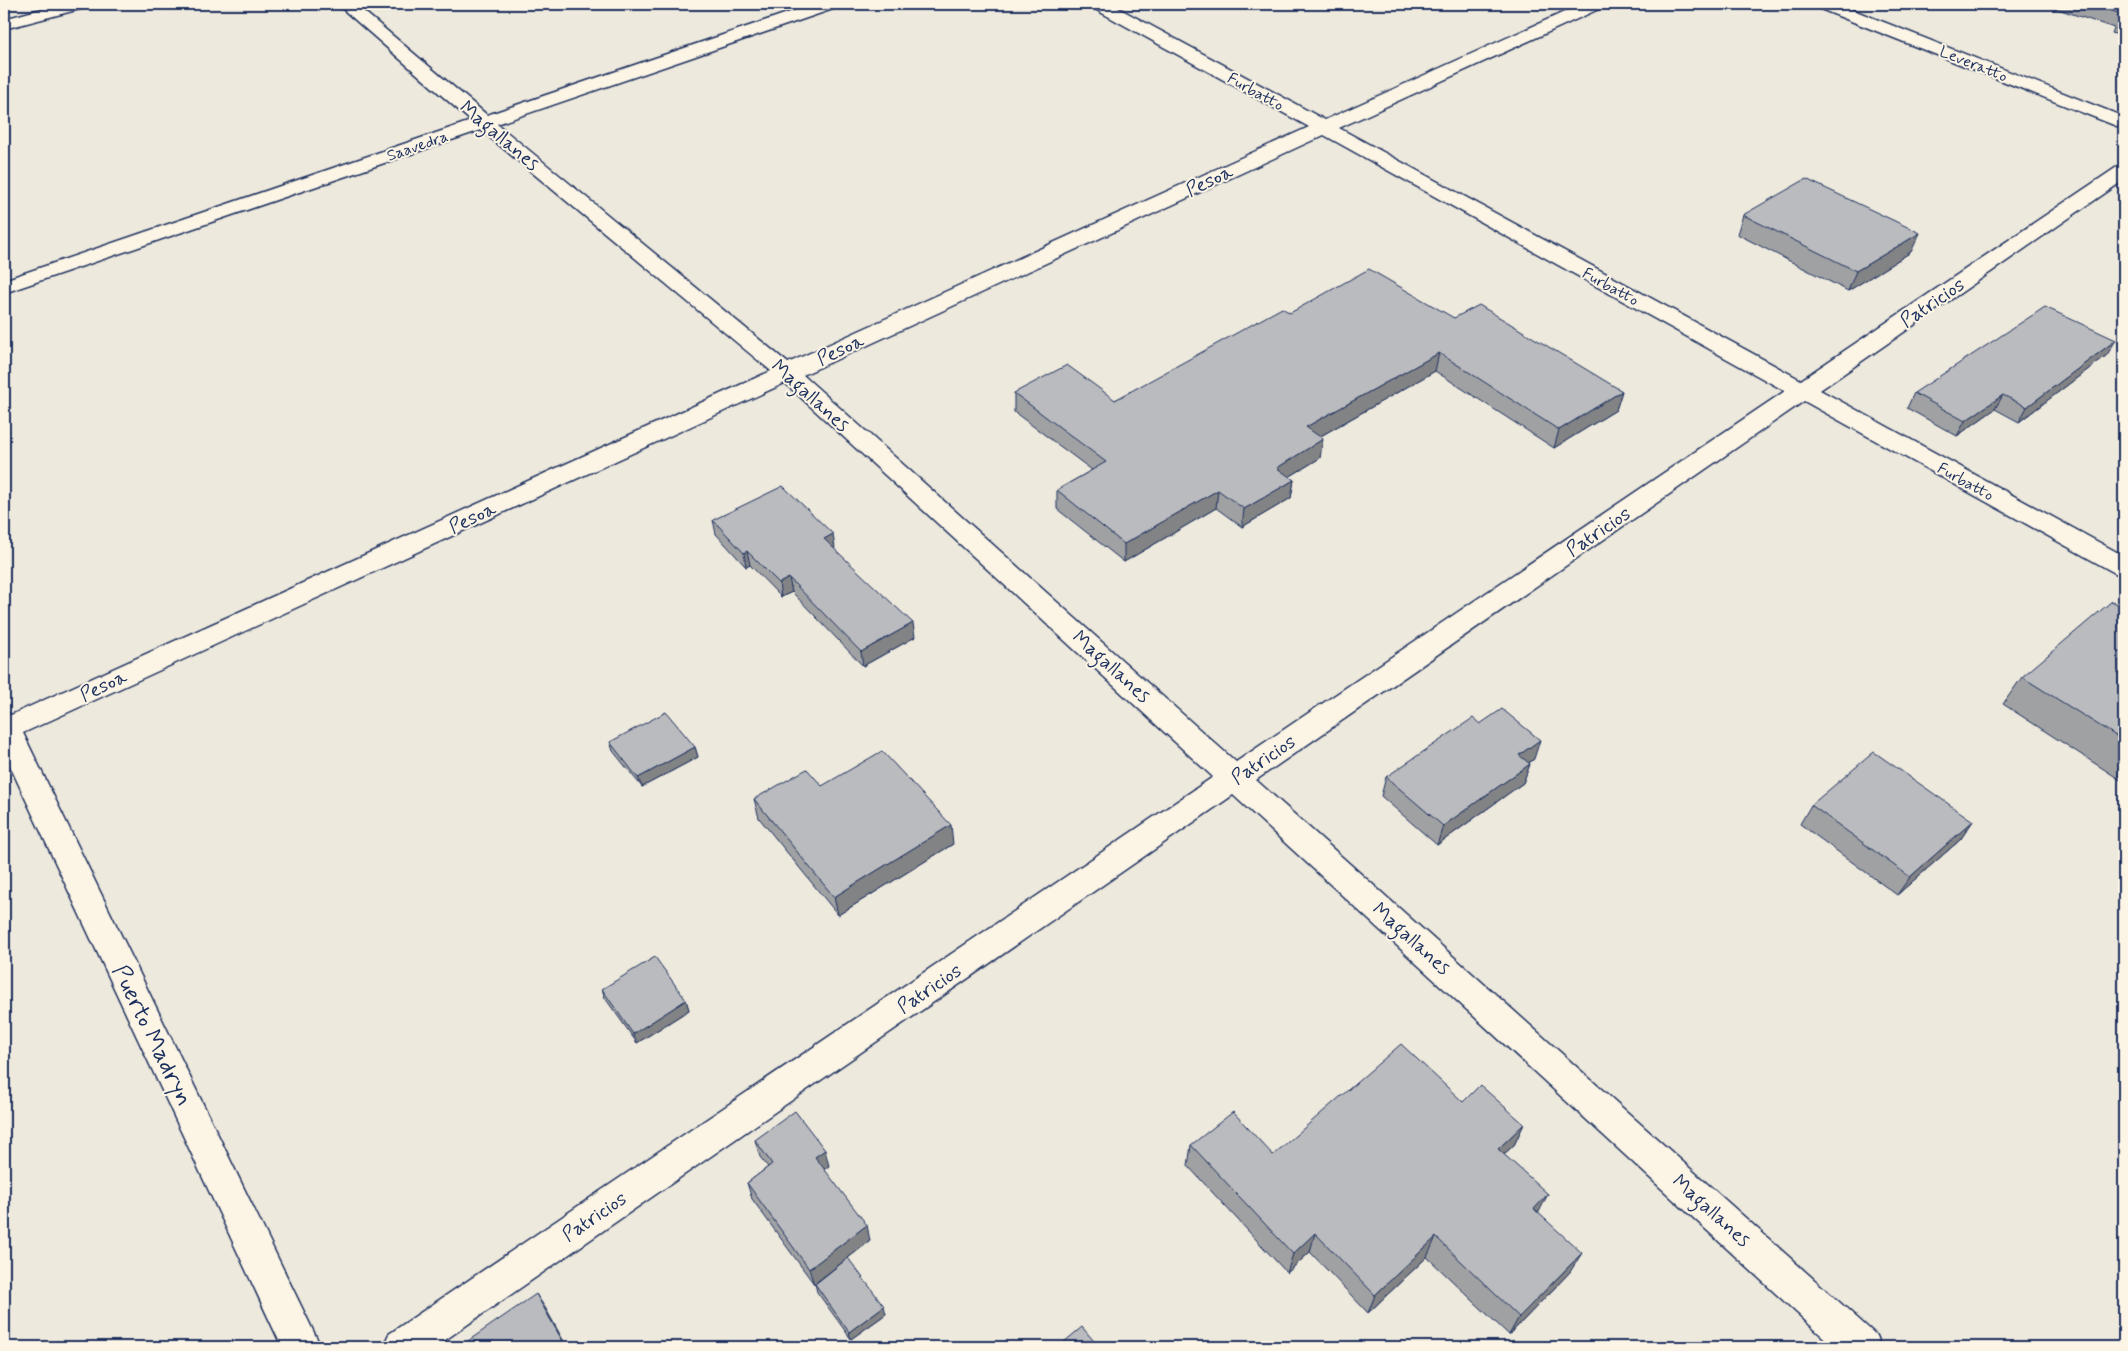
<svg xmlns="http://www.w3.org/2000/svg" width="2128" height="1351" font-family="Mynerve,sans-serif">
<style>
.lines{fill:none;stroke-linecap:round;stroke-linejoin:round}
.street-casing{stroke:#1b2f5e;stroke-width:3}
.street{fill:#fcf5e5;fill-rule:evenodd}
.wall{fill:#a0a1a3;stroke:#1b2f5e}
.shaded-wall{fill:#828385;stroke:#1b2f5e}
.building{fill:#babbbe;stroke:#1b2f5e}
.labels{text-anchor:middle;stroke-width:4;stroke-linejoin:round;paint-order:stroke}
.far-street-label{font-size:16px;fill:#1b2f5e;stroke:#fcf5e5}
.street-label{font-size:20px;fill:#1b2f5e;stroke:#fcf5e5}
.near-street-label{font-size:24px;fill:#1b2f5e;stroke:#fcf5e5}
</style>
<rect width="100%" height="100%" fill="#eee9dd"/>
<filter id="ink" filterUnits="userSpaceOnUse"><feTurbulence type="fractalNoise" baseFrequency=".02" numOctaves="2"/><feDisplacementMap in="SourceGraphic" scale="10" xChannelSelector="R" yChannelSelector="G"/><feConvolveMatrix kernelMatrix="1 2 1 2 8 2 1 2 1" color-interpolation-filters="sRGB"/></filter>
<g filter="url(#ink)">
<g class="lines">
<defs>
<g id="street">
<polygon points="60,4 86,4 84,8 4,29 4,19"/>
<path d="M337,4h18l132,111 327,-111h24l-2,4 -339,116 291,239 521,-236 -216,-119 -2,-4h20l214,116 257,-116h21l-2,4 -262,120 462,252 316,-213 7,-2v15l-304,210 304,166v20l-9,-3 -311,-172 -548,379 619,554 6,13h-47l-601,-552 -798,552h-52l6,-13 824,-557 -428,-394 -762,350 298,614h-39l-278,-594v-41l7,3 760,-344 -290,-241 -477,163v-13l467,-159zM1324,135l461,256 -549,371 -433,-387z"/>
<polygon points="1816,4 1838,4 2124,117 2124,129 1818,8"/>
</g>
</defs>
<use href="#street" class="street-casing"/>
<use href="#street" class="street"/>
</g>
<g class="wall">
<polygon points="2043,4 2124,4 2124,37 2112,33 2114,28"/>
<polygon points="1743,215 1911,252 1848,291 1737,234"/>
<polygon points="1290,313 1454,318 1622,391 1616,410 1554,448 1435,371 1319,437 1320,458 1289,477 1294,480 1291,498 1242,527 1216,508 1124,562 1057,509 1057,490 1092,470 1014,412 1014,393 1115,400"/>
<polygon points="2107,355 2019,422 1995,409 1957,436 1907,408 1914,393"/>
<polygon points="713,520 835,548 834,549 915,637 863,666 792,592 781,597 750,565 746,567 716,534"/>
<polygon points="2124,608 2124,779 2122,781 2003,704 2022,677"/>
<polygon points="1480,724 1534,759 1529,763 1530,764 1523,783 1437,845 1381,796 1386,777"/>
<polygon points="610,742 695,747 698,757 642,787 613,751"/>
<polygon points="822,786 953,844 838,915 759,818 754,799"/>
<polygon points="1811,805 1973,821 1960,840 1897,895 1800,824"/>
<polygon points="602,989 686,1000 689,1010 637,1043 605,998"/>
<polygon points="1463,1102 1524,1124 1514,1145 1504,1154 1538,1212 1570,1272 1509,1335 1427,1257 1368,1313 1310,1252 1287,1273 1188,1166 1191,1145 1273,1155"/>
<polygon points="755,1140 829,1166 824,1169 870,1241 814,1284 752,1199 747,1183 768,1167 760,1157"/>
<polygon points="815,1284 886,1314 851,1339 817,1292"/>
</g>
<g class="shaded-wall">
<polygon points="1920,233 1911,252 1848,291 1856,271"/>
<polygon points="2116,340 2107,355 2019,422 2027,407"/>
<polygon points="1439,353 1435,371 1303,446 1306,427"/>
<polygon points="1622,391 1616,410 1554,448 1559,430"/>
<polygon points="2003,395 1995,409 1957,436 1965,421"/>
<polygon points="1323,439 1320,458 1274,486 1277,468"/>
<polygon points="1294,480 1291,498 1242,527 1244,509"/>
<polygon points="1218,490 1216,508 1124,562 1124,544"/>
<polygon points="833,534 835,548 826,553 824,539"/>
<polygon points="747,551 750,565 746,567 744,553"/>
<polygon points="789,578 792,592 781,597 779,583"/>
<polygon points="913,623 915,637 863,666 861,652"/>
<polygon points="1540,740 1534,759 1513,774 1519,755"/>
<polygon points="695,747 698,757 642,787 638,778"/>
<polygon points="1530,764 1523,783 1437,845 1443,826"/>
<polygon points="1973,821 1960,840 1897,895 1910,877"/>
<polygon points="951,825 953,844 838,915 834,897"/>
<polygon points="686,1000 689,1010 637,1043 633,1034"/>
<polygon points="1524,1124 1514,1145 1488,1169 1498,1149"/>
<polygon points="825,1150 829,1166 819,1173 815,1157"/>
<polygon points="1548,1194 1538,1214 1534,1209"/>
<polygon points="867,1225 870,1241 814,1284 809,1269"/>
<polygon points="1315,1233 1310,1252 1287,1273 1293,1254"/>
<polygon points="1436,1237 1427,1257 1368,1313 1375,1295"/>
<polygon points="1582,1253 1570,1272 1509,1335 1519,1317"/>
<polygon points="536,1294 546,1309 567,1347 566,1347"/>
<polygon points="884,1306 886,1314 851,1339 849,1332"/>
</g>
<g class="building">
<polygon points="2091,4 2124,4 2124,15"/>
<polygon points="2124,16 2124,20 2119,18"/>
<polygon points="1806,179 1920,233 1856,271 1743,215"/>
<polygon points="1369,269 1454,318 1479,305 1622,391 1559,430 1439,353 1306,427 1323,439 1277,468 1294,480 1244,509 1218,490 1124,544 1057,490 1106,462 1014,393 1067,365 1115,400 1282,308 1290,313"/>
<polygon points="2045,307 2116,340 2027,407 2003,395 1965,421 1914,393"/>
<polygon points="783,486 833,534 824,539 913,623 861,652 789,578 779,583 747,551 744,553 713,520"/>
<polygon points="2112,601 2124,608 2124,741 2022,677"/>
<polygon points="1502,709 1540,740 1519,755 1530,764 1443,826 1386,777 1473,718 1480,724"/>
<polygon points="666,712 695,747 638,778 610,742"/>
<polygon points="882,751 951,825 834,897 754,799 807,769 822,786"/>
<polygon points="1874,752 1973,821 1910,877 1811,805"/>
<polygon points="655,957 686,1000 633,1034 602,989"/>
<polygon points="1401,1044 1463,1102 1480,1085 1524,1124 1498,1149 1548,1194 1534,1209 1582,1253 1519,1317 1436,1237 1375,1295 1315,1233 1293,1254 1191,1145 1233,1112 1273,1155"/>
<polygon points="795,1111 825,1150 815,1157 867,1225 809,1269 747,1183 772,1164 755,1140"/>
<polygon points="848,1258 884,1306 849,1332 815,1284"/>
<polygon points="536,1294 566,1347 463,1347 462,1345"/>
<polygon points="1082,1327 1099,1347 1058,1347"/>
<polygon points="621,1342 624,1347 614,1347"/>
</g>
</g>
<g class="labels">
<g class="far-street-label">
<text transform="translate(1974 63) rotate(22)" y="6">Leveratto</text>
<text transform="translate(1256 91) rotate(29)" y="6">Furbatto</text>
<text transform="translate(417 145) rotate(-19)" y="6">Saavedra</text>
<text transform="translate(1611 286) rotate(29)" y="6">Furbatto</text>
<text transform="translate(1966 481) rotate(29)" y="6">Furbatto</text>
</g>
<g class="street-label">
<text transform="translate(500 135) rotate(40)" y="7">Magallanes</text>
<text transform="translate(1209 180) rotate(-25)" y="7">Pesoa</text>
<text transform="translate(1932 302) rotate(-34)" y="7">Patricios</text>
<text transform="translate(840 349) rotate(-25)" y="7">Pesoa</text>
<text transform="translate(811 395) rotate(42)" y="7">Magallanes</text>
<text transform="translate(472 517) rotate(-25)" y="7">Pesoa</text>
<text transform="translate(1598 531) rotate(-34)" y="7">Patricios</text>
<text transform="translate(1112 666) rotate(42)" y="7">Magallanes</text>
<text transform="translate(103 685) rotate(-25)" y="7">Pesoa</text>
<text transform="translate(1263 759) rotate(-34)" y="7">Patricios</text>
<text transform="translate(1412 938) rotate(42)" y="7">Magallanes</text>
<text transform="translate(929 988) rotate(-34)" y="7">Patricios</text>
<text transform="translate(1712 1210) rotate(42)" y="7">Magallanes</text>
<text transform="translate(594 1216) rotate(-34)" y="7">Patricios</text>
</g>
<g class="near-street-label">
<text transform="translate(153 1035) rotate(64)" y="8">Puerto Madryn</text>
</g>
</g>
<rect width="2128" height="1351" fill="none" stroke="#fcf5e5" stroke-width="20"/>
<rect x="10" y="10" width="2108" height="1331" fill="none" stroke="#1b2f5e" stroke-width="2" filter="url(#ink)"/>
</svg>
